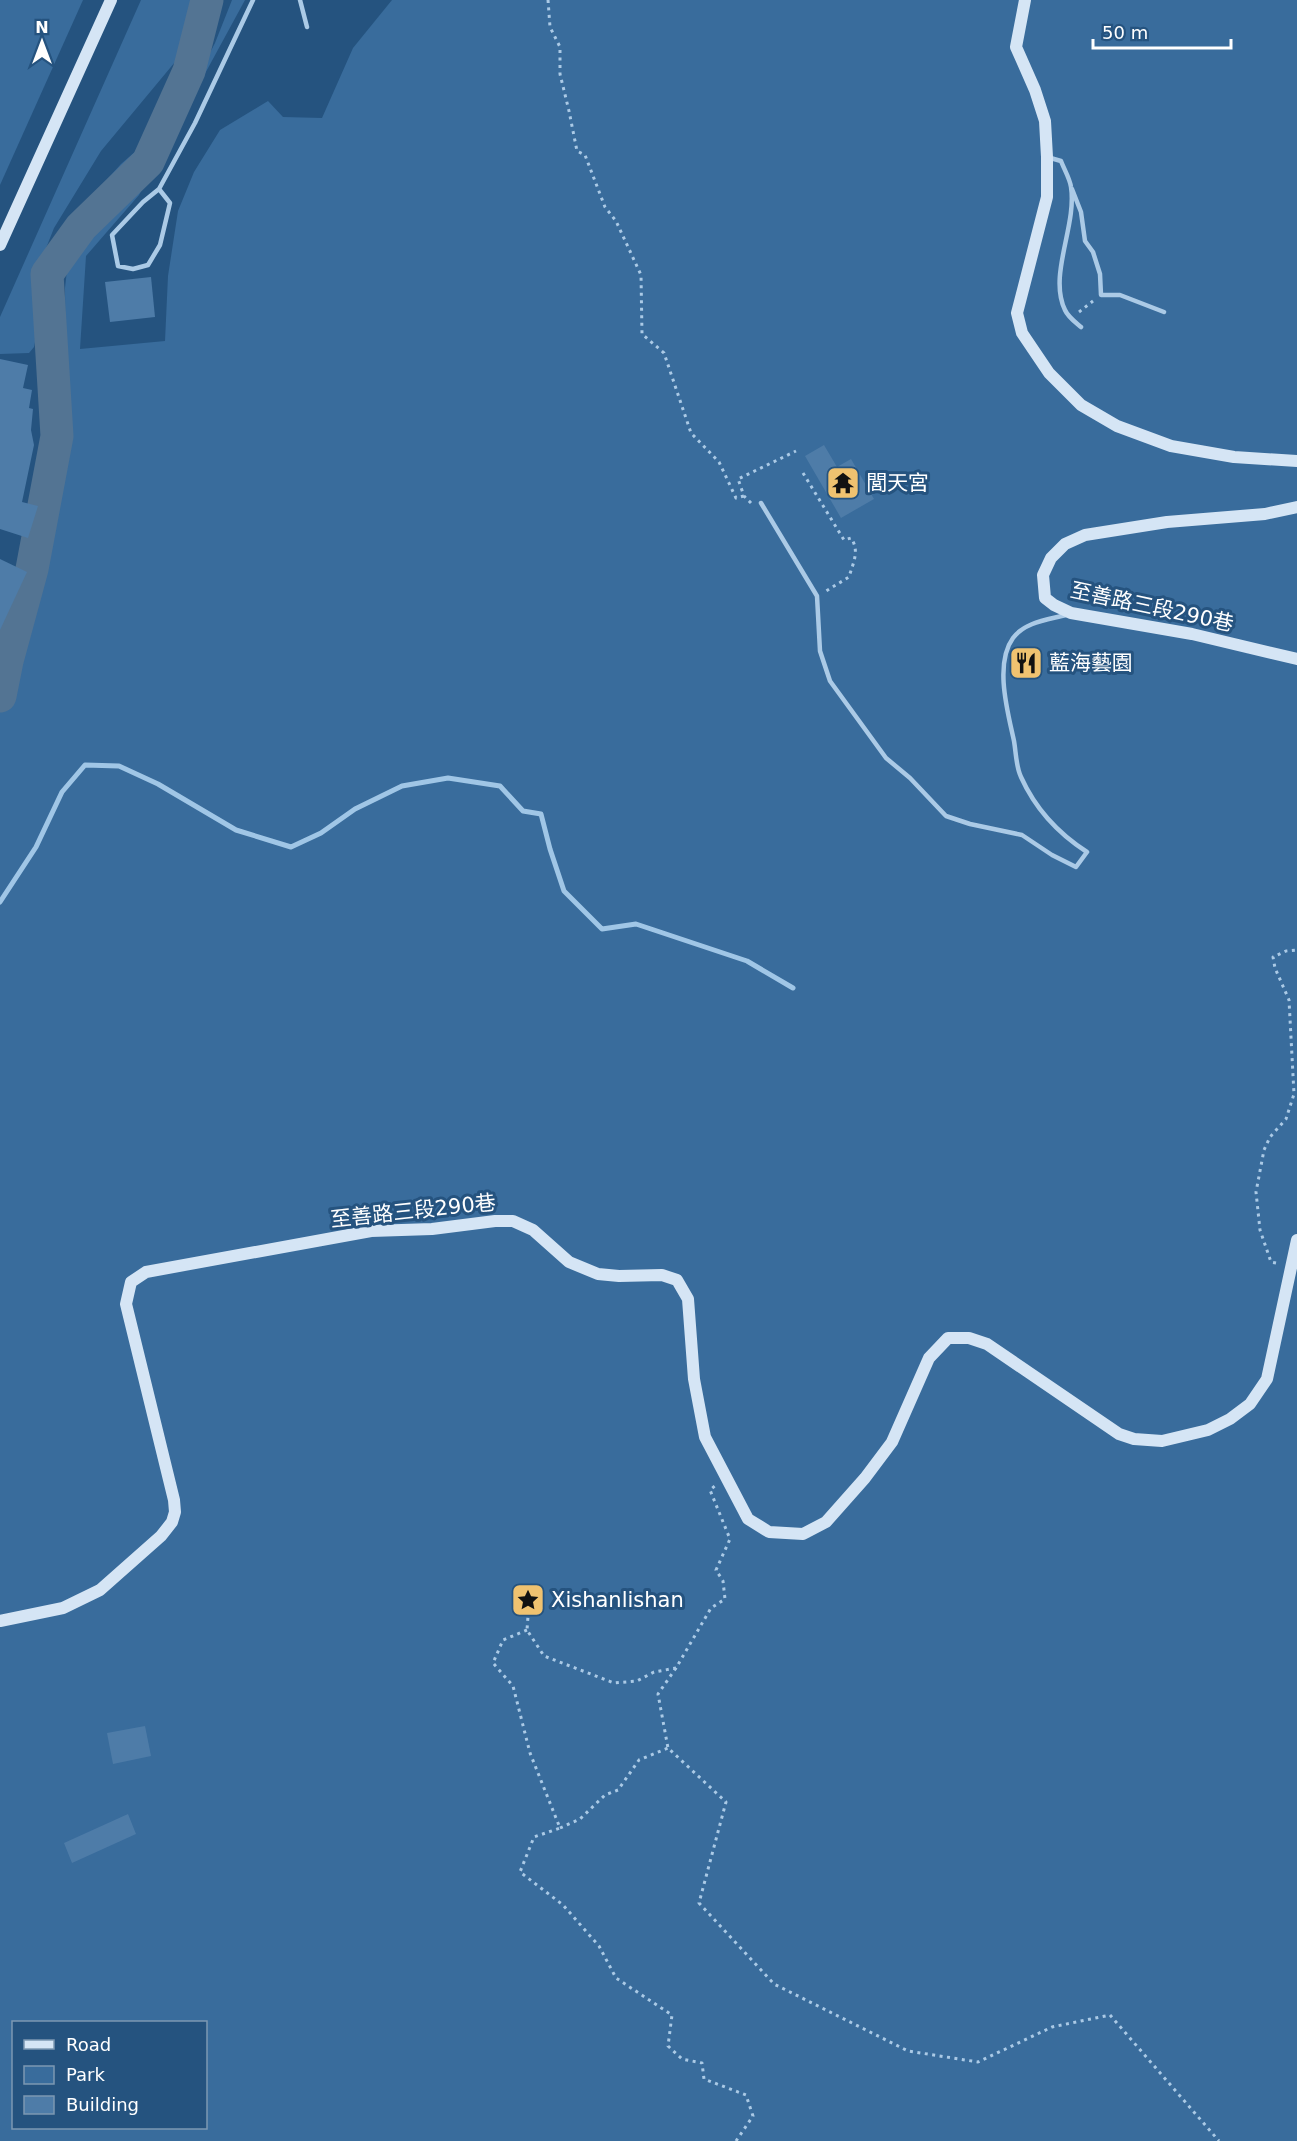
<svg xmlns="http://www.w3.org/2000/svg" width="1297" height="2141" font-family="'DejaVu Sans','Noto Sans TC',sans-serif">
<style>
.green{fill:#396c9c;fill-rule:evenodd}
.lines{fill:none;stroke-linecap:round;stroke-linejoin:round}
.stream{stroke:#a0c6e6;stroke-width:5}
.river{stroke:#537493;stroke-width:33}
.building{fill:#4e7ca8}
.path{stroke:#abcae6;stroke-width:3;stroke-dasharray:3 4.5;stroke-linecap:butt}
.lane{stroke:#abcae6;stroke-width:4.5}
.secondary{stroke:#d5e5f5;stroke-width:12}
.labels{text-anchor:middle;stroke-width:6;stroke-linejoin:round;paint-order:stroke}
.poi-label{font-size:21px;fill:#fff;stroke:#25537f;text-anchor:start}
.street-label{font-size:21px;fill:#fff;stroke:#25537f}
</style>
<rect width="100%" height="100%" fill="#25537f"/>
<g class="green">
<polygon points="0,0 83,0 0,185"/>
<polygon points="141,0 203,0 175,62 101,151 54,228 37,271 34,297 36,337 34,347 29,353 0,354 0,317"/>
<path d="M232,0h13l-106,195 -53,61 -6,93 85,-8 3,-65 10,-65 16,-39 26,-42 48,-29 15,16 39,1 31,-70 39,-48h905v2141h-1297v-1515l25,-3 8,-20 33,-162 -1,-153 6,-53 17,-34 33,-37 38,-33 32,-41 24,-47zM14,2022h192v106h-192z"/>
</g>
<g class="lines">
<polyline class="stream" points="0,902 36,847 62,792 85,765 119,766 158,784 236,830 291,847 321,833 355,809 402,786 448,778 500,786 523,811 541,814 550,849 564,891 602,929 636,924 747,961 793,988"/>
<polyline class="river" points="0,696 7,661 32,569 57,436 47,274 81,227 148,162 189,71 207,0"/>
</g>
<g class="building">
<polygon points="151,277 155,317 110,322 105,282"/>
<polygon points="0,359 28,365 23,388 32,390 29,408 33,409 31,430 34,445 22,502 38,506 28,538 0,529"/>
<polygon points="824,445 837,467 851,459 874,499 841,518 805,456"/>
<polygon points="0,559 27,572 0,630"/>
<polygon points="145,1726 151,1756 113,1764 107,1733"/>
<polygon points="128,1814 136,1834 72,1863 64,1843"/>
</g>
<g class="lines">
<g class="path">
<polyline points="548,0 550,27 560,47 560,74 569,111 577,151 585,155 605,207 616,221 641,275 642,334 664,353 691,433 719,462 736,498 744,496"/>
<polyline points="1079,312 1093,301"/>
<path d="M803,473l41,67 7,-2c9,13 2,25 -2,39l-23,14"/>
<polyline points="751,503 744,496 738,479 796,451"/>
<polyline points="1276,1263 1271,1262 1260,1230 1256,1192 1264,1150 1270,1137 1286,1119 1294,1094 1289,1000 1275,968 1273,957 1286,951 1297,950"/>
<polyline points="529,1603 527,1630 544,1656 614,1683 637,1681 654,1672 676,1668 711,1608 725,1599 723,1581 716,1570 730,1539 710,1490 716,1485"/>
<polyline points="527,1630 503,1640 493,1663 513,1686 530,1753 560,1828 534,1837 520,1872 563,1905 599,1946 616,1978 672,2015 668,2046 682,2059 702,2063 704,2079 746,2095 753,2116 736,2141"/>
<polyline points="676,1668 658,1694 668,1748 726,1802 699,1903 774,1984 908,2051 978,2062 1052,2027 1110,2015 1219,2141"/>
<polyline points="560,1828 580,1819 605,1795 618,1790 639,1760 668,1748"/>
</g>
<g class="lane">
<polyline points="300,0 307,27"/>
<path d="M1047,157l14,4c3,8 9,18 10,26 6,39 -23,88 -6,123 3,7 10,12 16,17"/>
<polyline points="159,189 170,203 160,245 148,265 133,269 118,266 112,235 143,202 159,189 195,123 253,0"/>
<polyline points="1072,189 1081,212 1085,241 1093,252 1100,274 1101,295 1120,295 1164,312"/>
<path d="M761,503l56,93 3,55 10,30 56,77 24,20 36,38 24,8 52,11 30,20 24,12 11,-15c-28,-18 -52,-44 -66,-75 -5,-10 -5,-25 -7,-36 -6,-28 -20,-77 -1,-103 12,-16 34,-18 53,-23"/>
</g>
<g class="secondary">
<polyline points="1025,0 1016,47 1035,90 1045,121 1047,157 1047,197 1017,313 1022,333 1049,373 1081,405 1117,426 1171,446 1234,457 1297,461"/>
<polyline points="0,245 111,0"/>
<polyline points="1297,507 1265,514 1167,522 1085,535 1065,544 1051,558 1043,575 1045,598 1054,605 1071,613 1192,634 1297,659"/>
<polyline points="0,1621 63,1608 100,1590 161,1536 172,1522 175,1512 174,1500 126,1304 131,1282 146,1272 371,1231 432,1229 495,1221 513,1221 533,1230 569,1262 598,1274 619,1276 662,1275 677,1280 688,1299 694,1379 705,1437 748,1519 769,1532 803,1534 826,1522 865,1478 892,1442 929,1358 948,1338 969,1338 987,1344 1119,1434 1134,1439 1162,1441 1208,1430 1230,1419 1250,1404 1267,1379 1297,1240"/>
</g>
</g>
<defs>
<symbol id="temple-square" viewBox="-11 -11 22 22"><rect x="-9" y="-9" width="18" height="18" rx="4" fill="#efc270" stroke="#25537f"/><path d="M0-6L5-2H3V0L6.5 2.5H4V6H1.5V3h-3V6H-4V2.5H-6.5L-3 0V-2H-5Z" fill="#111"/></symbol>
<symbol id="restaurant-square" viewBox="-11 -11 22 22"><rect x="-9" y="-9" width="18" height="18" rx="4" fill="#efc270" stroke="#25537f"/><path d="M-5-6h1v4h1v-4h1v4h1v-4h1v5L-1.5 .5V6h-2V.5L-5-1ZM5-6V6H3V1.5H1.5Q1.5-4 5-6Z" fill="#111"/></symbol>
<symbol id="sight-square" viewBox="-11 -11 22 22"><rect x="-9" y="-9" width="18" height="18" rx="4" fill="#efc270" stroke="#25537f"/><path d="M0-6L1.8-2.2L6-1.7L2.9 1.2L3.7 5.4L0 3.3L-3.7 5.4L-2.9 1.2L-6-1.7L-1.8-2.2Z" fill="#111"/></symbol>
</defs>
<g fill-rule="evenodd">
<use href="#temple-square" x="824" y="464" width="38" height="38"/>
<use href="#restaurant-square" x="1007" y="644" width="38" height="38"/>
<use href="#sight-square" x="509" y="1581" width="38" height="38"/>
</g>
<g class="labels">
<g class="poi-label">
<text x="866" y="490">閭天宮</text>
<text x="1049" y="670">藍海藝園</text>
<text x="551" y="1607">Xishanlishan</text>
</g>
<g class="street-label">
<text transform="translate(1152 607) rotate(12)" y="7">至善路三段290巷</text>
<text transform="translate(413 1211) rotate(-6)" y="7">至善路三段290巷</text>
</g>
</g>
<rect x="12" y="2021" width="195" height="108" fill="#25537f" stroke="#7c98b2" stroke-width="1.5"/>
<rect x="24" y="2040" width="30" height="9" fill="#d5e5f5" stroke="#7c98b2" stroke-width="1.5"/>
<text x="66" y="2051" font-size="18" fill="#ffffff">Road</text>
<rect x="24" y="2066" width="30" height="18" fill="#396c9c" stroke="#7c98b2" stroke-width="1.5"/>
<text x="66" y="2081" font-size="18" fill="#ffffff">Park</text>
<rect x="24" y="2096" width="30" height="18" fill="#4e7ca8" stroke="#7c98b2" stroke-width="1.5"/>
<text x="66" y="2111" font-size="18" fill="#ffffff">Building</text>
<g transform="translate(42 42)" stroke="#25537f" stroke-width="4.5" paint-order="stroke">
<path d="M0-4.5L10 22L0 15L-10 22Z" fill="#ffffff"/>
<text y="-9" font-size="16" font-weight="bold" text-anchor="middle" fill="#ffffff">N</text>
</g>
<path d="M1093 39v9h138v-9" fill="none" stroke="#ffffff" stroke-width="3"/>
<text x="1102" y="39" font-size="18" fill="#ffffff" stroke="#25537f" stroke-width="4.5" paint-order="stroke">50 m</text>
</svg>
